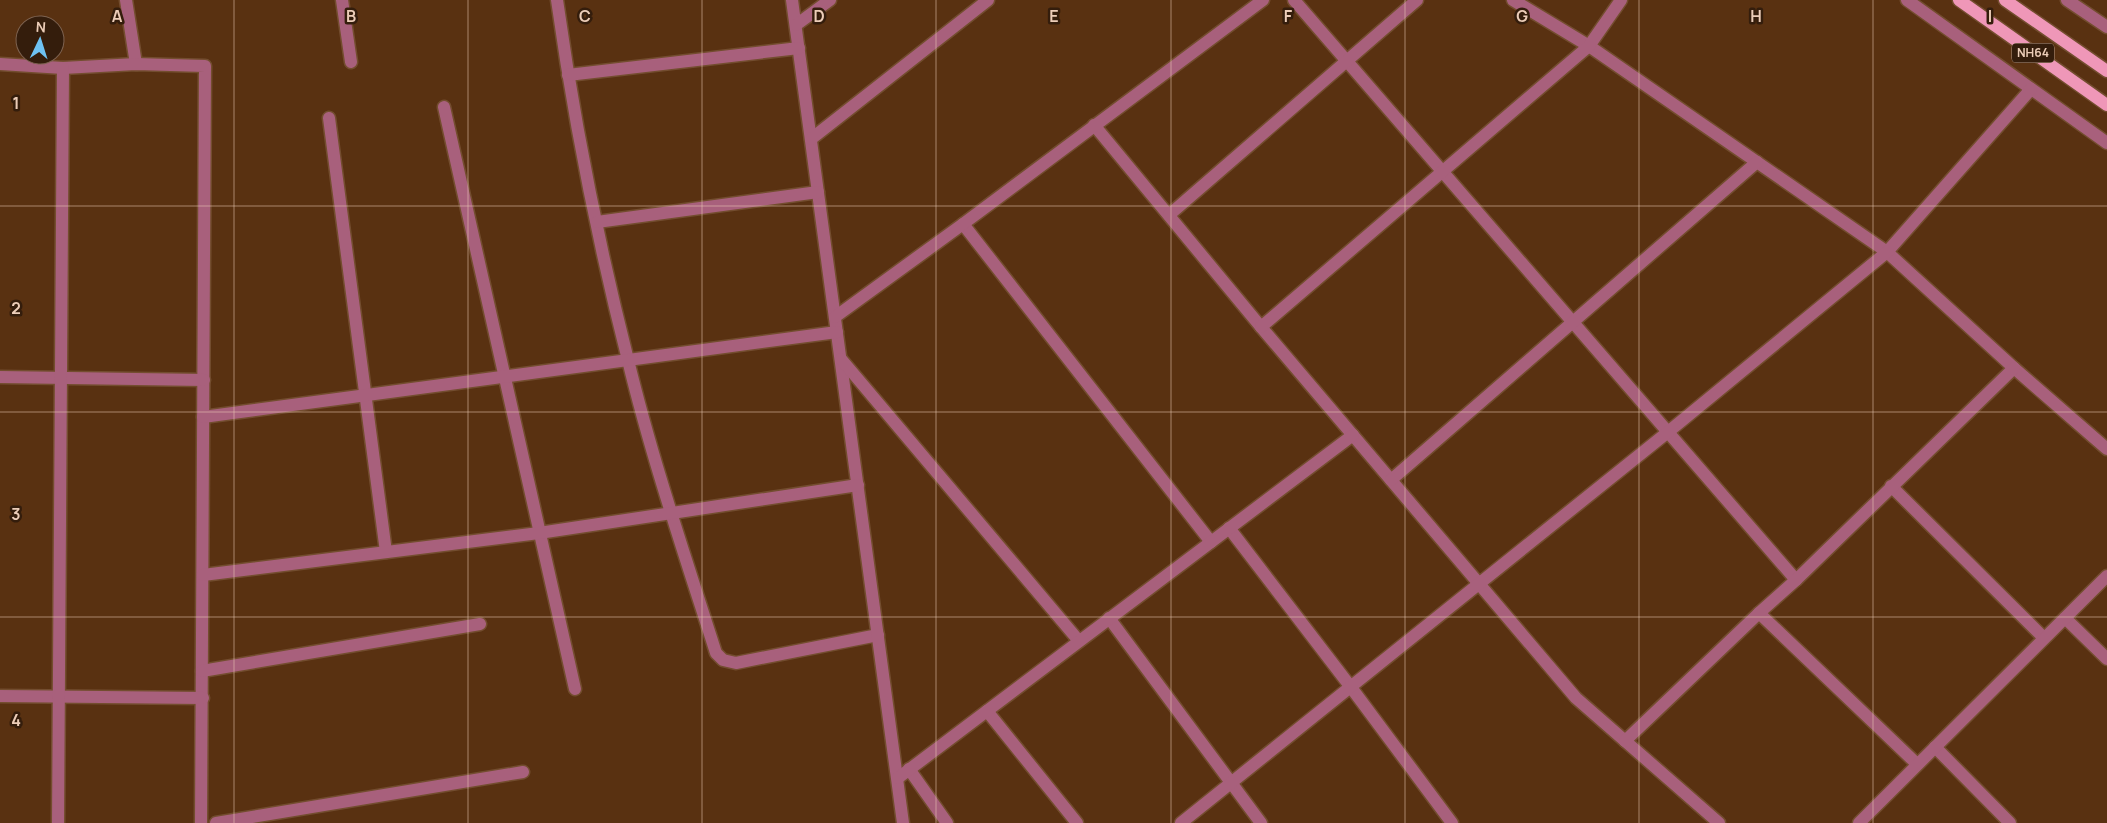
<svg xmlns="http://www.w3.org/2000/svg" width="2107" height="823" font-family="Manrope,sans-serif">
<style>
.lines{fill:none;stroke-linecap:round;stroke-linejoin:round}
.minor-casing{stroke:#734d2f;stroke-width:15}
.major-casing{stroke:#734d2f;stroke-width:15}
.minor{stroke:#a8607c;stroke-width:12}
.major{stroke:#ef97b8;stroke-width:12}
.grid{fill:none;stroke:#eccdb8;stroke-width:1;stroke-opacity:0.55}
.labels{text-anchor:middle;stroke-width:5;stroke-linejoin:round;paint-order:stroke}
.shield{fill:#341d0c;stroke:#b59884;stroke-width:1}
.shield-label{font-size:12px;font-weight:bold;fill:#eccdb8}
.grid-label{font-size:16px;text-anchor:middle;font-weight:bold;fill:#eccdb8;stroke:#341d0c;stroke-width:5;stroke-linejoin:round;paint-order:stroke}
</style>
<rect width="100%" height="100%" fill="#593111"/>
<g class="lines">
<defs>
<g id="minor">
<polyline points="126,0 136,64"/>
<polyline points="342,0 351,62"/>
<path d="M557,0c17,121 41,242 71,360 24,99 57,196 88,293l7,7 13,3 142,-28"/>
<polyline points="792,0 903,823"/>
<polyline points="1294,0 1796,580"/>
<polyline points="1513,0 1589,46 1887,252 2014,368 2107,449"/>
<polyline points="1907,0 2107,143"/>
<polyline points="2067,0 2107,27"/>
<polyline points="796,25 830,0"/>
<polyline points="0,64 63,68 136,64 205,66 201,823"/>
<polyline points="568,75 799,48"/>
<polyline points="444,107 575,689"/>
<polyline points="329,118 386,552"/>
<polyline points="1094,125 1261,327 1576,698 1719,823"/>
<polyline points="811,139 988,0"/>
<polyline points="1169,215 1417,0"/>
<polyline points="597,222 818,192"/>
<polyline points="963,224 1211,542"/>
<polyline points="835,317 963,224 1263,0"/>
<polyline points="1261,327 1589,46 1621,0"/>
<polyline points="841,359 1079,641"/>
<polyline points="0,377 204,380"/>
<polyline points="203,417 837,332"/>
<polyline points="1391,480 1757,162"/>
<polyline points="1891,486 2044,638"/>
<polyline points="1229,528 1350,686 1452,823"/>
<polyline points="203,575 539,533 858,485"/>
<polyline points="1759,613 1917,764"/>
<polyline points="1109,618 1261,823"/>
<polyline points="2065,618 2107,659"/>
<polyline points="202,671 480,624"/>
<polyline points="0,696 203,698"/>
<polyline points="987,711 1077,823"/>
<polyline points="1625,741 1759,613 1796,580 2014,368"/>
<polyline points="1935,747 2010,823"/>
<polyline points="909,769 947,823"/>
<polyline points="898,778 1353,435"/>
<polyline points="58,823 63,68"/>
<polyline points="216,823 523,772"/>
<polyline points="1181,823 1668,432 1887,252 2031,89"/>
<polyline points="1859,823 2107,576"/>
</g>
<g id="major">
<polyline points="1959,0 2107,105"/>
<polyline points="2005,0 2107,71"/>
</g>
</defs>
<use href="#minor" class="minor-casing"/>
<use href="#major" class="major-casing"/>
<use href="#minor" class="minor"/>
<use href="#major" class="major"/>
</g>
<path class="grid" d="M234,0v823M468,0v823M702,0v823M936,0v823M1171,0v823M1405,0v823M1639,0v823M1873,0v823M0,206h2107M0,412h2107M0,617h2107"/>
<g class="labels">
<rect class="shield" x="2012" y="43.5" width="42" height="19" rx="4"/>
<g class="shield-label">
<text x="2033" y="57">NH64</text>
</g>
</g>
<g class="grid-label">
<text x="117" y="22">A</text>
<text x="351" y="22">B</text>
<text x="585" y="22">C</text>
<text x="819" y="22">D</text>
<text x="1054" y="22">E</text>
<text x="1288" y="22">F</text>
<text x="1522" y="22">G</text>
<text x="1756" y="22">H</text>
<text x="1990" y="22">I</text>
<text x="16" y="109">1</text>
<text x="16" y="314">2</text>
<text x="16" y="520">3</text>
<text x="16" y="726">4</text>
</g>
<g transform="translate(40 40) rotate(4)"><circle r="24" fill="#341d0c" stroke="#7e6351"/>
<path d="M0-4L9 19L0 12L-9 19Z" fill="#6ec2f3"/>
<text y="-8" font-size="14" font-weight="bold" text-anchor="middle" fill="#eccdb8">N</text>
</g>
</svg>
